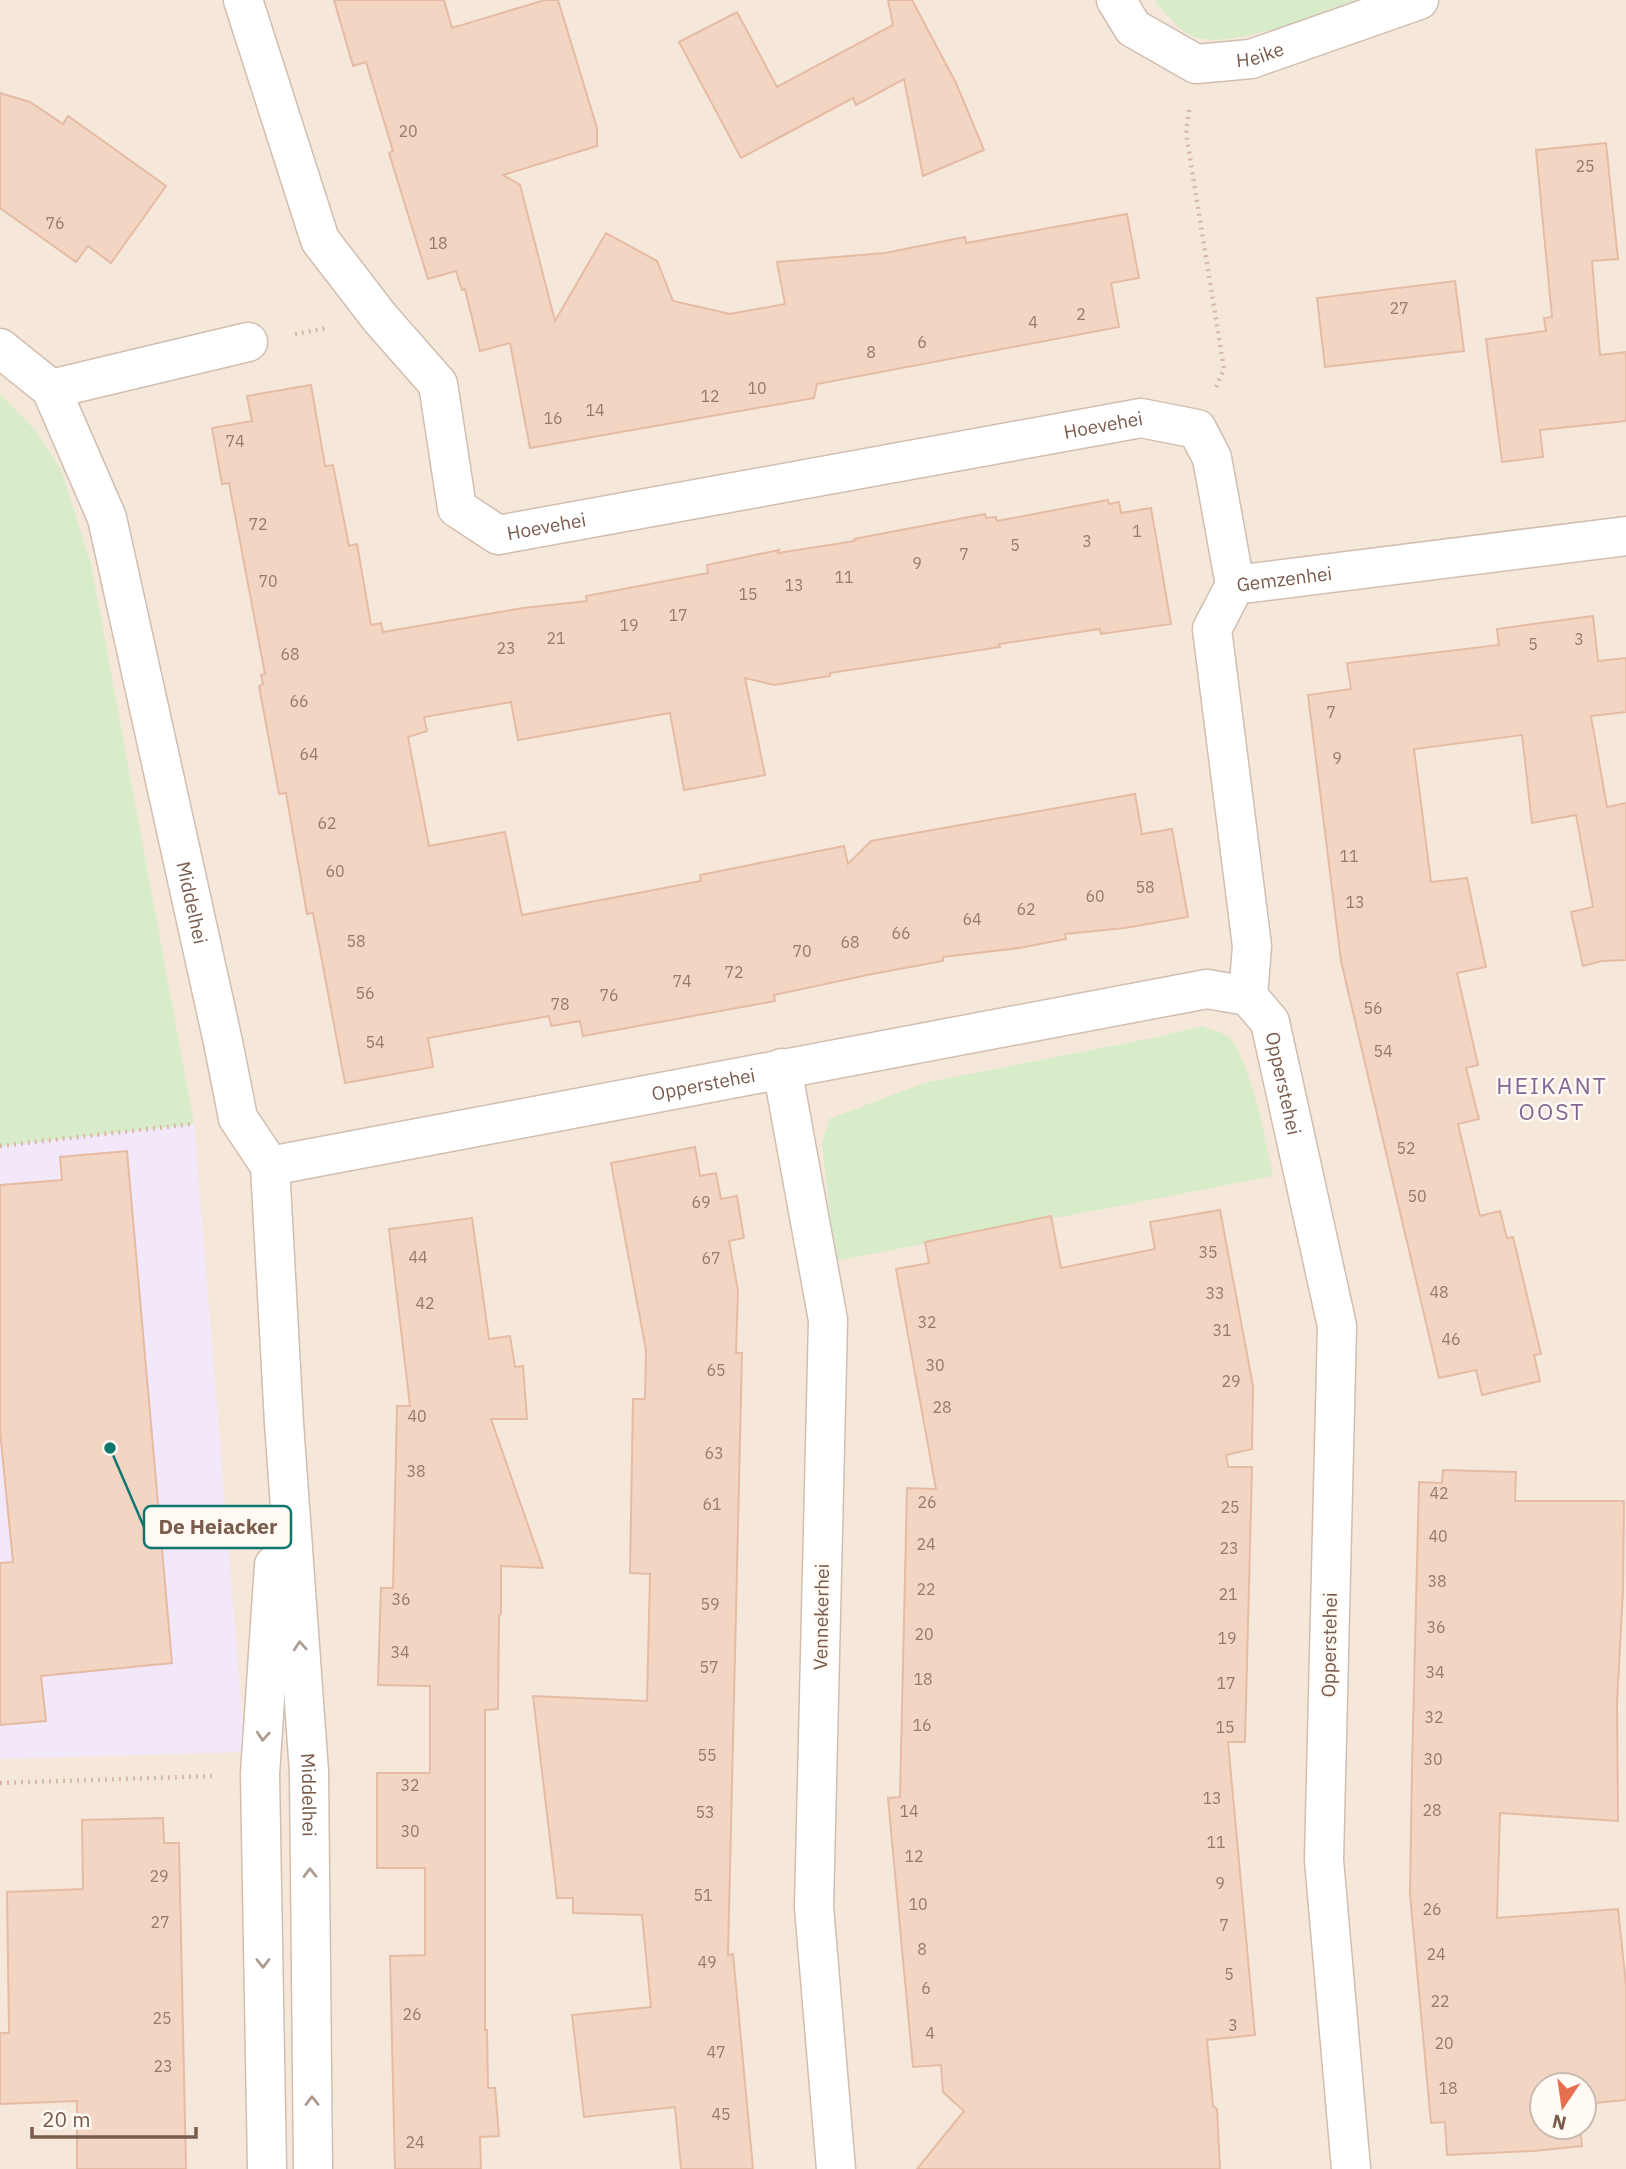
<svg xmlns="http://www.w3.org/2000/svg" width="1626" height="2169" font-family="'IBM Plex Sans',sans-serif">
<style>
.residential{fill:#f5e8da;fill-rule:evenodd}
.education{fill:#f3e8fa}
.green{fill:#d8ecc9}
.building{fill:#f3d5c3;stroke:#e6bba3;stroke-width:2}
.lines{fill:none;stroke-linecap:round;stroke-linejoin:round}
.minor-casing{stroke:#d1beb0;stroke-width:41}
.path{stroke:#d9b8a5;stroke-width:4.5;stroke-dasharray:2 5;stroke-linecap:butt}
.minor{stroke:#fff;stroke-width:38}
.oneway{stroke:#af9d94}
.labels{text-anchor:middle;stroke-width:5;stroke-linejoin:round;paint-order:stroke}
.number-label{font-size:16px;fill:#987a6a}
.street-label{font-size:19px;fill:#7a5c4d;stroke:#fffaf3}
.quarter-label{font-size:23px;letter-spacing:2px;fill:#846695;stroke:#fffaf3}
.leader{fill:none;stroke:#0f766e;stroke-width:2.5}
.callout-dot{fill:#0f766e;stroke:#fffaf3;stroke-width:2.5}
.callout{fill:#fffaf3;stroke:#0f766e;stroke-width:2.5}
.callout-label{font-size:21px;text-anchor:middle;font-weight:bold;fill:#7a5c4d}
</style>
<rect width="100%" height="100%" fill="#fdf6ec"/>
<path class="residential" d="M0,0h1626v2169h-1626zM1542,2085h42v42h-42z"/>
<polygon class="education" points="194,1124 245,1752 0,1759 0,1145"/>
<g class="green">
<path d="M1154,0h205c-35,12 -138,55 -171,34 -13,-8 -25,-23 -34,-34z"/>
<polygon points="0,394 37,432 62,472 91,564 194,1124 0,1146"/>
<path d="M1201,1026c8,3 19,5 26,10 21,13 41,113 46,140l-438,85 -13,-118 7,-24 95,-36 233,-46z"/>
</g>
<g class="building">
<polygon points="334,0 444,0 452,28 545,0 558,0 597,128 597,146 503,175 520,185 555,321 606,233 657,261 673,301 730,314 785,304 777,262 885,253 965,237 966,243 1127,214 1139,278 1111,283 1119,327 817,384 814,398 530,448 510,343 480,351 465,289 462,290 456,271 428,279 389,153 393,151 366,62 353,66"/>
<polygon points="888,0 912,0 956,83 984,150 923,176 904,79 856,105 853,98 741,158 679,42 737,12 777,87 893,25"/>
<polygon points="0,93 30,102 63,124 68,116 166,186 111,263 88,246 76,262 0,208"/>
<polygon points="1606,143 1618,259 1592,261 1600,355 1626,352 1626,421 1540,430 1543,457 1502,462 1486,339 1546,331 1544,318 1552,317 1536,150"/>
<polygon points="1455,281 1464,351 1325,367 1317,298"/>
<polygon points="311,385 325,466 333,465 349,546 357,544 371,625 381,623 383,632 523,608 587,601 586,596 708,573 707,565 779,550 778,553 855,541 854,539 985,514 986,518 996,517 997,521 1108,500 1109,504 1119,502 1121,513 1151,508 1171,624 1101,634 1100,629 999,644 1000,647 830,673 830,676 774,685 745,678 765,775 684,790 670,713 518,740 511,702 424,717 427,731 408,737 429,846 505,832 522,915 701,881 700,875 844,846 848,864 871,841 1135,794 1142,834 1172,829 1188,917 1125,928 1065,934 1066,939 1019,948 943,957 943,961 872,974 774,995 775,1001 583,1036 580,1021 551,1026 549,1016 428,1038 433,1067 345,1083 313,913 307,914 286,793 279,794 259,686 263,684 261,675 265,674 229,483 222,484 212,428 252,421 247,396"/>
<polygon points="1593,616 1598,661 1626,658 1626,712 1591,716 1607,807 1626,803 1626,960 1602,961 1583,966 1571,912 1593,907 1576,815 1532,823 1522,735 1414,749 1431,882 1467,878 1486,967 1457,973 1478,1065 1466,1068 1479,1119 1458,1124 1480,1216 1500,1211 1507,1238 1513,1237 1541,1354 1534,1355 1540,1381 1482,1395 1476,1370 1439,1378 1341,961 1308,695 1351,689 1347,663 1499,645 1497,629"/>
<polygon points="695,1147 700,1176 716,1173 721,1199 737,1196 744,1238 729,1241 738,1291 736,1353 742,1353 728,1955 733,1954 753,2169 681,2169 675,2107 584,2117 572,2015 651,2007 642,1915 573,1913 573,1898 557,1898 533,1696 647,1701 650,1574 630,1573 633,1399 645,1399 646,1350 611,1163"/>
<polygon points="127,1151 172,1663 41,1676 46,1721 0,1725 0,1563 13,1562 0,1431 0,1185 62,1180 60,1157"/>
<polygon points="1220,1210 1253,1386 1252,1449 1226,1455 1228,1467 1252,1467 1245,1742 1228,1742 1255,2035 1207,2040 1213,2106 1217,2109 1220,2169 917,2169 964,2111 943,2092 941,2065 913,2067 888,1798 900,1797 907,1488 936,1489 896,1269 929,1263 925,1242 1051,1216 1061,1268 1155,1249 1150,1222"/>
<polygon points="472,1218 489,1339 510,1336 515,1367 523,1366 527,1419 491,1419 543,1568 501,1566 501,1614 499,1615 498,1709 485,1710 485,2030 487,2030 488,2088 495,2088 499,2136 480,2137 481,2169 395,2169 390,1956 425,1955 425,1868 377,1868 377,1773 430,1773 430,1686 378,1685 381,1588 393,1588 397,1406 410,1406 389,1229"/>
<polygon points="1443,1470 1516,1472 1515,1501 1624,1501 1623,1591 1617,1702 1618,1821 1500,1813 1497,1918 1618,1909 1626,1985 1626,2100 1584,2104 1584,2085 1542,2085 1542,2127 1580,2127 1582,2146 1533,2151 1447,2155 1445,2122 1431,2123 1410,1894 1412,1768 1419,1482 1442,1483"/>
<polygon points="163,1818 164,1843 179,1843 186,2169 77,2169 77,2101 0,2104 0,2033 9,2033 7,1892 83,1889 82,1820"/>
</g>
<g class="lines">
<defs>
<g id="minor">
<path id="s1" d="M243,0l77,240 60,78 58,66 19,124 41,27 643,-117 56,11 15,29 23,127"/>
<path id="s2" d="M1116,0l17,28 63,36 55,-5 168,-59"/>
<path id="s3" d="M0,348l51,41 56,129 116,524 15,76 32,48 14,257 25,349 4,397"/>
<polyline points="51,389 248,342"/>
<path id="s4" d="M1248,996l4,-50 -40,-317 23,-44 391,-49"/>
<polyline points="782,1068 828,1320 814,1907 836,2169"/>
<path id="s5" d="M270,1166l937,-177 41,7 22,26 67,304 -13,534 27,309"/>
<polyline points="267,2169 260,1774 274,1565"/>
</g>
</defs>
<use href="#minor" class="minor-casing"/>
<g class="path">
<polyline points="1189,110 1186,133 1224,369 1216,387"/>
<polyline points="295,334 327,328"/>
<polyline points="0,1146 192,1124"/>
<polyline points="0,1783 212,1776"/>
</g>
<use href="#minor" class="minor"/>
</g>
<defs><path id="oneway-chevron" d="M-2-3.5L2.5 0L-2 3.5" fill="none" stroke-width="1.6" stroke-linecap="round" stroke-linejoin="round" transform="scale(1.75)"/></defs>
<g class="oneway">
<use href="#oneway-chevron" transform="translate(300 1646) rotate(-94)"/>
<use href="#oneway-chevron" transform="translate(263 1736) rotate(94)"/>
<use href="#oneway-chevron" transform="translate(310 1873) rotate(-91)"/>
<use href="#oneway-chevron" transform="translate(263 1963) rotate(89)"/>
<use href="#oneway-chevron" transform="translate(312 2101) rotate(-91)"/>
</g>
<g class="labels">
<g class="number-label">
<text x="408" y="137">20</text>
<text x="1585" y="172">25</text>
<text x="55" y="229">76</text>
<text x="438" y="249">18</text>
<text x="1399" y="314">27</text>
<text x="1081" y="320">2</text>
<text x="1033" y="328">4</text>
<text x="922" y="348">6</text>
<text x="871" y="358">8</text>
<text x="757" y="394">10</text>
<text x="710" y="402">12</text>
<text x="595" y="416">14</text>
<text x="553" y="424">16</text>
<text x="235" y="447">74</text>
<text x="258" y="530">72</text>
<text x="1137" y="537">1</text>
<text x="1087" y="547">3</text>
<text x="1015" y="551">5</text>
<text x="964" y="560">7</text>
<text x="917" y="569">9</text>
<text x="844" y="583">11</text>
<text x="268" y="587">70</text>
<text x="794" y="591">13</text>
<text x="748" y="600">15</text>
<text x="678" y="621">17</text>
<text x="629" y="631">19</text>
<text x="556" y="644">21</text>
<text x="1579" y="645">3</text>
<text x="1533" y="650">5</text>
<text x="506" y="654">23</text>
<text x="290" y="660">68</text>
<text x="299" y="707">66</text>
<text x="1331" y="718">7</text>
<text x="309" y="760">64</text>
<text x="1337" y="764">9</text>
<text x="327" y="829">62</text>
<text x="1349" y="862">11</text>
<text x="335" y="877">60</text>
<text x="1145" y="893">58</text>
<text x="1095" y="902">60</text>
<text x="1355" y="908">13</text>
<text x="1026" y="915">62</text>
<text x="972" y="925">64</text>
<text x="901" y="939">66</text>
<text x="356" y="947">58</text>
<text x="850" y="948">68</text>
<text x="802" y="957">70</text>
<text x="734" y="978">72</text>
<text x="682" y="987">74</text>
<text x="365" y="999">56</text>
<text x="609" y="1001">76</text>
<text x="560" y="1010">78</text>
<text x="1373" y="1014">56</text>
<text x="375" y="1048">54</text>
<text x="1383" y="1057">54</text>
<text x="1406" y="1154">52</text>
<text x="1417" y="1202">50</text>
<text x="701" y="1208">69</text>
<text x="1208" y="1258">35</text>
<text x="418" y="1263">44</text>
<text x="711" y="1264">67</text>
<text x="1439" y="1298">48</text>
<text x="1215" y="1299">33</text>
<text x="425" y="1309">42</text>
<text x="927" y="1328">32</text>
<text x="1222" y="1336">31</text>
<text x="1451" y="1345">46</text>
<text x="935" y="1371">30</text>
<text x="716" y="1376">65</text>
<text x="1231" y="1387">29</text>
<text x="942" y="1413">28</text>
<text x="417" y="1422">40</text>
<text x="714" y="1459">63</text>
<text x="416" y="1477">38</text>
<text x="1439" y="1499">42</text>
<text x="927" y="1508">26</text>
<text x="712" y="1510">61</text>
<text x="1230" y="1513">25</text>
<text x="1438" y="1542">40</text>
<text x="926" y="1550">24</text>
<text x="1229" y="1554">23</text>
<text x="1437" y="1587">38</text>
<text x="926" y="1595">22</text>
<text x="1228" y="1600">21</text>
<text x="401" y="1605">36</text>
<text x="710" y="1610">59</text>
<text x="1436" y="1633">36</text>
<text x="924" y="1640">20</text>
<text x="1227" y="1644">19</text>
<text x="400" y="1658">34</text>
<text x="709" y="1673">57</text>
<text x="1435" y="1678">34</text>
<text x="923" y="1685">18</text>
<text x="1226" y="1689">17</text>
<text x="1434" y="1723">32</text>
<text x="922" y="1731">16</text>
<text x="1225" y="1733">15</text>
<text x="707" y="1761">55</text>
<text x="1433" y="1765">30</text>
<text x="410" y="1791">32</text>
<text x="1212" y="1804">13</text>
<text x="1432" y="1816">28</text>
<text x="909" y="1817">14</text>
<text x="705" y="1818">53</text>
<text x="410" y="1837">30</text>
<text x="1216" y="1848">11</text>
<text x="914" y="1862">12</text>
<text x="159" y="1882">29</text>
<text x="1220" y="1889">9</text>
<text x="703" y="1901">51</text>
<text x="918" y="1910">10</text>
<text x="1432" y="1915">26</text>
<text x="160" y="1928">27</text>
<text x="1224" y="1931">7</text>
<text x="922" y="1955">8</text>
<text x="1436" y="1960">24</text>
<text x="707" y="1968">49</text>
<text x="1229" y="1980">5</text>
<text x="926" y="1994">6</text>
<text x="1440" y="2007">22</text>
<text x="412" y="2020">26</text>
<text x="162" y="2024">25</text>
<text x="1233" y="2031">3</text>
<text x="930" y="2039">4</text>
<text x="1444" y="2049">20</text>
<text x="716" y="2058">47</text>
<text x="163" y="2072">23</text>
<text x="1448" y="2094">18</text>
<text x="721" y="2120">45</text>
<text x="415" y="2148">24</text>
</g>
<g class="street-label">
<text dy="7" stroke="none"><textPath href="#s2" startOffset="170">Heike</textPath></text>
<text dy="7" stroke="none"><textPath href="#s1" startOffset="1228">Hoevehei</textPath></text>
<text dy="7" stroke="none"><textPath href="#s1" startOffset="662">Hoevehei</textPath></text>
<text dy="7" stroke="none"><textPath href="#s4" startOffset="469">Gemzenhei</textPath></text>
<text dy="7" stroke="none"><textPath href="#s3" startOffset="600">Middelhei</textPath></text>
<text dy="7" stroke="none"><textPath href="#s5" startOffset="441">Opperstehei</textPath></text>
<text dy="7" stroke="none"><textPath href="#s5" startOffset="1092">Opperstehei</textPath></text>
<text transform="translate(821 1617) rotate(-89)" y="7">Vennekerhei</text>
<text transform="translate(1329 1645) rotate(-89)" y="7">Opperstehei</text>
<text dy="7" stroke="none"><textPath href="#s3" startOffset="1508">Middelhei</textPath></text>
</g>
<g class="quarter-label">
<text x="1552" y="1094">HEIKANT<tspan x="1552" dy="26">OOST</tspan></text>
</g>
</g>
<path class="leader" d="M110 1448L144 1527"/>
<circle class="callout-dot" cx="110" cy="1448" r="7"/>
<rect class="callout" x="144" y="1506" width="147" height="42" rx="7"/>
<g class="callout-label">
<text x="218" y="1534">De Heiacker</text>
</g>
<g transform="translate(1563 2106) rotate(193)"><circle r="33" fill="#fffaf3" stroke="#cabbb1" stroke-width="2"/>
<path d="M0-5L12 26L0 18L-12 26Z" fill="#e76f51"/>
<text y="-10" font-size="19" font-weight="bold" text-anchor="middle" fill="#7a5c4d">N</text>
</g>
<path d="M32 2127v10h164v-10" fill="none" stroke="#7a5c4d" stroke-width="3.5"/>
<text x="42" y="2127" font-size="21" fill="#7a5c4d" stroke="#fffaf3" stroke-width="5" paint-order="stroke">20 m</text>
</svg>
